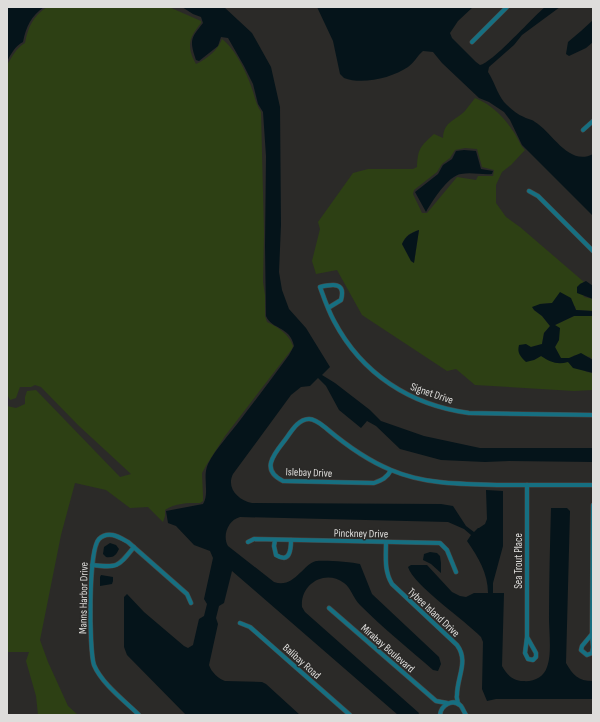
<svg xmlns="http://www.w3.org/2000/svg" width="600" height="722" font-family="'Sofia Sans Condensed',sans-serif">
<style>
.green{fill:#2d4014;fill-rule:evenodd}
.water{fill:#05141a}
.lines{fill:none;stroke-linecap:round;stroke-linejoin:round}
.minor-casing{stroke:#484745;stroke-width:5}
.minor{stroke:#166f81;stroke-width:4}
.labels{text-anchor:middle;stroke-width:3;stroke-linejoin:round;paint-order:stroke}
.street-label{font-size:11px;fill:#dedddb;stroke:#2b2a28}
</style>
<rect width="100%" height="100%" fill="#2b2a28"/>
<g class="green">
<path d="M47,7h122l32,14v2c-12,15 -15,23 -5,41 11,-5 22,-14 26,-25 13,10 24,32 29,47 4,10 4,17 10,26l3,121 -1,49 2,13v21l2,6c11,5 22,12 26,24l-1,3 -67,87 -18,28 -5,9 1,23v5l-3,2c-13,0 -25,0 -35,7v6l-2,6 -15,-15 -18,1 -24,-18 -31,-7 -14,52 -21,105 8,22 20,44 10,9h-40l-2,-19 -10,-35 3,-9h-22v-246l9,2 9,-4v-7l2,-6 9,-1 84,87 11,-3 -53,-49 -37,-38 -6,-2 -4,2h-11l-4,11 -6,2 -3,-6v-329c5,-8 9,-17 18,-22 3,-16 8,-27 22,-36z"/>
<path d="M475,98c17,7 28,18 38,33 5,7 7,14 12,19l-14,15 -9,7 -6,13v18l10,14 14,10 64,55 -4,2 4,13 9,2v12l-17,-1 -1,-4 -23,-3 -12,1 -6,6 8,6 8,10 -6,7 -2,11 -11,3 3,13 7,-4 27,6 19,10 6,1v17l-19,1 -99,-6 -19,-16 -9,2 -85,-56 -25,-45 -21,4 -4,-13 8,-32 -2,-7 35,-49 15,-4h45l4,-2c1,-19 3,-20 17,-33l9,4c1,-17 12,-17 22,-27 3,-4 7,-9 10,-13zM465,148l12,1 5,18 12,3 -1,6h-15l-2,4 -19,-3 -30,36h-5l-9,-19 1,-4 23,-18 5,-8 8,-6 5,-8zM419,230l-5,33 -3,-2 -9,-17c4,-9 8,-11 17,-14z"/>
<polygon points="574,316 593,316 593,360 590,357 575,355 569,359 560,358 555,347 559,340 555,325"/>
</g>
<g class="water">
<path d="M7,7h37c-13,9 -18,20 -21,35 -7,3 -13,13 -16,20z"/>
<path d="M182,7h42l28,26 19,34 9,40 1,118 -2,47 3,18 7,19 17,19 24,39 -8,8 13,8 35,27 11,11 43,15 56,12h113v14l-84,-1 -24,1 -44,-2 -41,-11 -24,-23 -9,-5 -6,7 -22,-18 -13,-24 -8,-8 -8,8 -9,1 -10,8 -58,79c-7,14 5,26 19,29l189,1 12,2 13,20 8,6 4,-4h1l6,-4 2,-5 -1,-29 17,1v55l-10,37v10h11l-2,73c5,9 11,15 21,15 11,1 21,-4 24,-14 5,-12 2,-36 2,-49 0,-37 1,-74 2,-110h16l3,3 -4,152c7,12 12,18 27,18v18h-97l-9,2 -5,-12 1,-47 -2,-5c-15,-16 -68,-52 -73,-70l3,-2h16l25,27 8,4 6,1 8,-4h14c0,-20 -10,-36 -21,-52l4,-6 -7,-6 -16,-7 -208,-5c-12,3 -18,19 -12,29l46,36c20,7 29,-18 42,-21 9,-1 36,1 44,3l12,30 67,63 2,7 -3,7 -5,-1c-24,-21 -50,-42 -73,-65 -7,-7 -9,-17 -16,-22 -19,-14 -44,1 -42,24l3,5 114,101 -1,2h-20l-166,-144 -8,32 -5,3 -3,12 2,6 -9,41c2,7 10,14 16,16l37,1 4,2 34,31h-114l-59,-60 -3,-8v-50l3,-3 17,18 40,34 4,2 5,-3 6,-26 5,-3 3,-12 -3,-5 9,-41 -3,-7 -16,-6 -18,-19 -8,-3 -2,-12 37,-7c7,-11 -1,-27 5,-40 8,-16 22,-30 33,-45 16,-21 32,-42 48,-64l5,-9c-4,-20 -22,-16 -28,-30l-1,-70 1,-90 -3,-44 -5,-8 -5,-20 -9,-18 -16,-28 -7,-1 -3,9 -19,15 -3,-1c-7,-20 -5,-22 7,-37l-2,-6 -8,-3z"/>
<path d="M317,7h156l-15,14 -8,12 2,5 24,24 4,3c13,-3 52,-47 65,-58h15l-38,28 -8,10 -25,22 -1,5c6,9 9,21 16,30 6,6 12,12 20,15 3,2 8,2 11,5 17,10 34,45 58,32v62l-71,-71 -12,-25 -6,-8 -15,-10 -10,-4 -37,-35 -9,-11 -10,-1c-6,5 -9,12 -15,16 -16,11 -46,18 -64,11l-4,-4 -7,-33z"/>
<polygon points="593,20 593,42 586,48 569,56 566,54 568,42 581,31"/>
<path d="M464,150l12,1 5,18 12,2 -1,3c-10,1 -20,-2 -31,0 -13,2 -28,26 -35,38l-11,-20 23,-18 5,-9 9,-6 4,-8z"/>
<path d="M419,230l-5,33 -3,-2 -9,-17c4,-9 9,-11 17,-14z"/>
<polygon points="586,281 593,286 593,299 577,293 577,287 580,284"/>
<path d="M560,292l11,6 5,12 17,1v5h-19l-19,9 5,3 -1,12 -4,7 6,11h8l12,-5 12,7v13l-20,-5 -5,-6c-11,3 -18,0 -27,-6l-7,4 -8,2c-6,-6 -9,-9 -7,-17l7,-1 5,3 11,-3 2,-11 6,-7 -8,-10 -8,-6 -2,-3 8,-3 12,-1z"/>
<path d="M110,543l6,2 3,4c-3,6 -5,9 -13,8l-3,-3 1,-7z"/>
<polygon points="430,552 437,553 440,556 441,563 441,573 431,564 423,560 424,554"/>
<polygon points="101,575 113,577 113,581 112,584 100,586 100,577"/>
</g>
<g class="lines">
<defs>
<g id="minor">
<polyline points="472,42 507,7"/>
<polyline points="583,130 593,121"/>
<polyline points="529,191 538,196 593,251"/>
<path d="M328,308l13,-8c5,-18 -8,-16 -21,-13 4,11 8,23 14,34 28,53 76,84 135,92l124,2"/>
<path d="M391,470c-4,8 -9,10 -17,13l-91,-2c-23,-11 -9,-27 2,-41 6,-8 13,-21 24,-21 7,0 13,6 18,10 19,16 42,32 64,41 35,15 73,14 111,15 30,0 61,0 91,0"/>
<polyline points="527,485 527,637 525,653 528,659 533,660 536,657 536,653 527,637"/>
<polyline points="593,505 592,634 593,647"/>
<path d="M275,540l-1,6 2,9c14,9 15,-6 15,-15"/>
<polyline points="248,542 254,539 440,543 447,550 456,572"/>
<path d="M386,542c0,15 -2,29 6,42l65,61c12,16 0,32 0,50 -1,2 1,6 1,9"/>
<path d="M92,565c26,3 26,2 42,-18"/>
<polyline points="329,608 436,701 447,703"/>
<polyline points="240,623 250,627 350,715"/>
<polyline points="592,634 582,646 581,650 587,655 592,653 593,648"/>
<path d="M139,715c-14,-14 -37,-31 -45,-50 -5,-15 -6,-115 5,-126 9,-9 20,-2 29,3l59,52 4,9"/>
<path d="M440,715c1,-10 13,-17 21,-9 2,3 3,6 5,9"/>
</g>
</defs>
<use href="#minor" class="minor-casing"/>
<use href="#minor" class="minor"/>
</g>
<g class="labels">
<g class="street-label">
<text transform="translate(432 393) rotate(19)" y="4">Signet Drive</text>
<text transform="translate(309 472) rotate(2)" y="4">Islebay Drive</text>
<text transform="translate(361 533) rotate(1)" y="4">Pinckney Drive</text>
<text transform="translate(518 561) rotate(-90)" y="4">Sea Trout Place</text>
<text transform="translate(83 598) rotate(-89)" y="4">Manns Harbor Drive</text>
<text transform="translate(434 612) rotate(43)" y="4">Tybee Island Drive</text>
<text transform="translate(388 648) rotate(41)" y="4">Mirabay Boulevard</text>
<text transform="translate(302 661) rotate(42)" y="4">Balibay Road</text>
</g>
</g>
<rect width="600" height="722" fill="none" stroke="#dedddb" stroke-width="16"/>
</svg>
